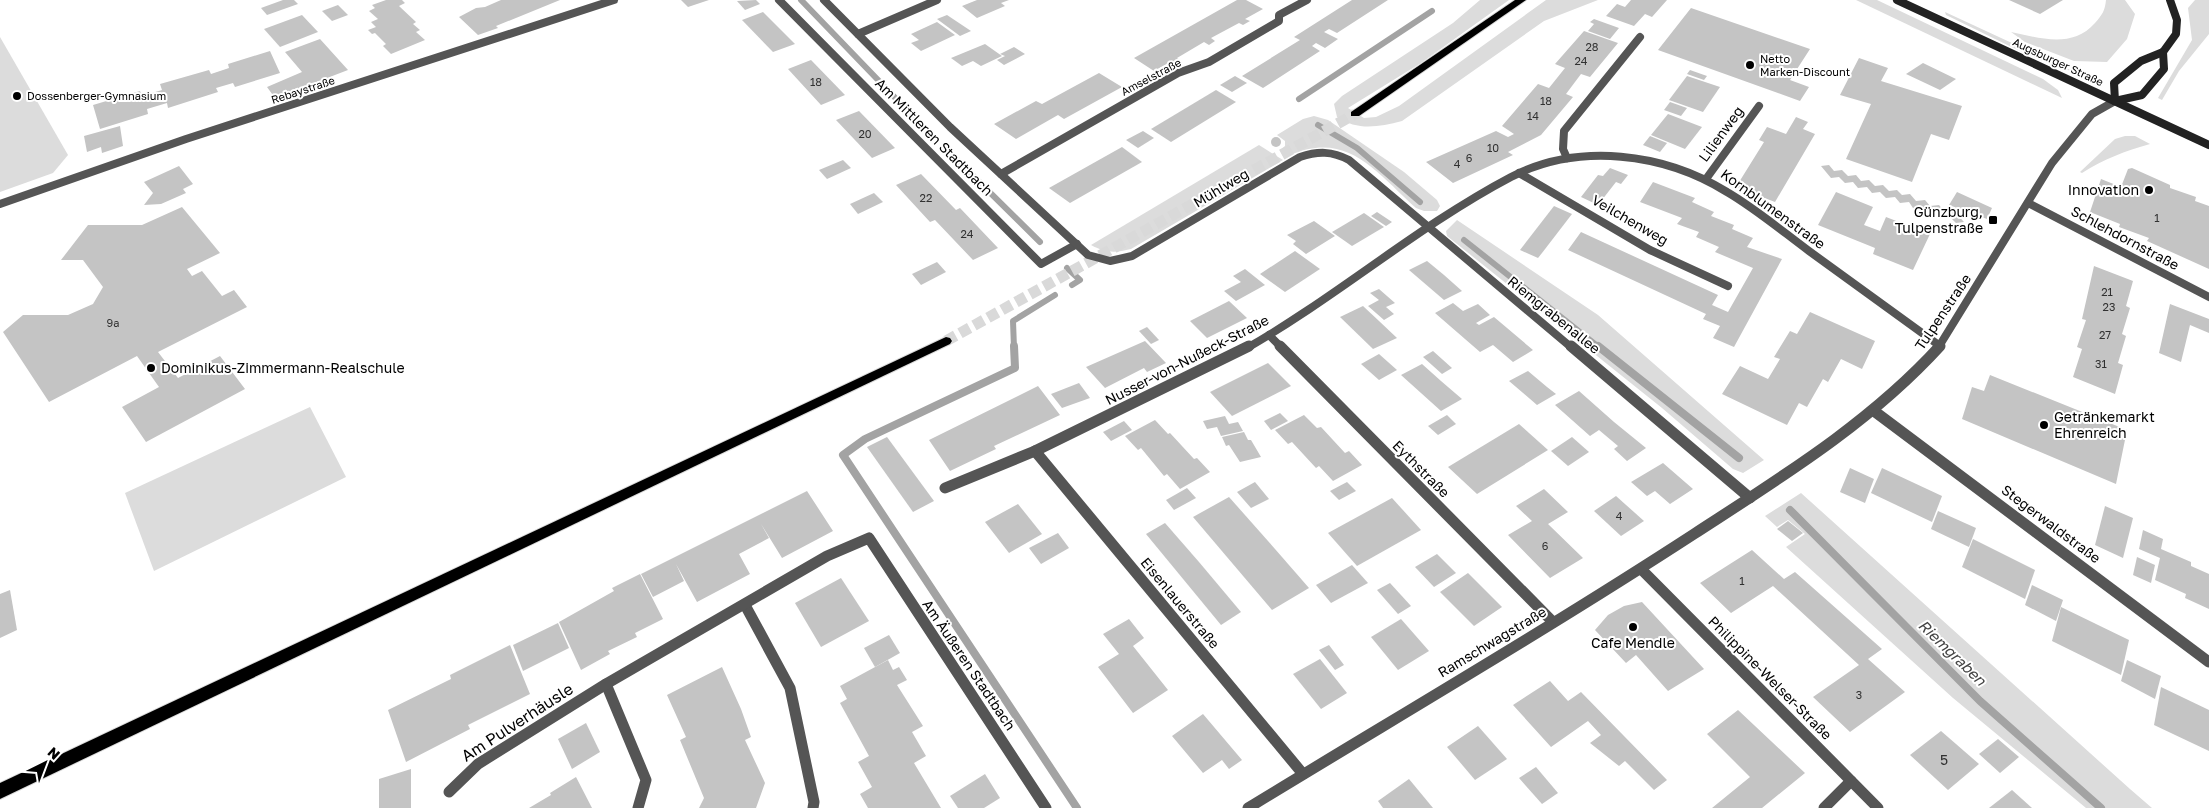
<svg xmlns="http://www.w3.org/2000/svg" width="2209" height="808" font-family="'Golos Text',sans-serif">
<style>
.green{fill:#dcdcdc}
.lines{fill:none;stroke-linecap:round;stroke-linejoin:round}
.stream-far1{stroke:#a3a3a3;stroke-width:6}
.stream{stroke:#a3a3a3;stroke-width:8}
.building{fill:#c4c4c4}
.primary-tunnel{stroke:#d9d9d9;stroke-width:11;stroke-dasharray:11 5;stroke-linecap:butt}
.primary-casing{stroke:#dbdbdb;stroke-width:2}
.street-far1{stroke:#555;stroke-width:8}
.street{stroke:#555;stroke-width:11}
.secondary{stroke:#222;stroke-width:8}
.primary{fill:#000;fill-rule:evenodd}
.poi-dot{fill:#000;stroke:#fff;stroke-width:2}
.labels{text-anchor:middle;stroke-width:4;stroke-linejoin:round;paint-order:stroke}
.number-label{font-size:11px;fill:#313131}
.far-poi-label{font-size:11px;fill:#000;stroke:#fff;text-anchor:start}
.far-street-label{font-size:11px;fill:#000;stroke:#fff}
.street-label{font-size:14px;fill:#000;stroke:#fff}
.poi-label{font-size:14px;fill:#000;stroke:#fff;text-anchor:end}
.near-number-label{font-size:14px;fill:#313131}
.water-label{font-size:15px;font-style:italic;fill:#444;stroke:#fff}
.near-street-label{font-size:16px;fill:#000;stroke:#fff}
</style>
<rect width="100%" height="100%" fill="#fff"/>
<g class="green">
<path d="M1480,0h29l-88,63 -73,45 16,10 12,-1 23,-11 147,-106h52l-54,21 -142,100c-24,6 -44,10 -65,-4l-3,-13 8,-8 111,-73z"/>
<polygon points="1856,0 1877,0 2043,79 2058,90 2062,98"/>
<path d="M2106,0h19l10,14 -8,25 -20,23 -33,-1 -49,-19 -14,-10c29,6 61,17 84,-9 7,-8 10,-12 11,-23z"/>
<polygon points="2195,0 2209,0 2209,34 2179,71 2162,100 2158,98 2192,40 2188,8"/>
<path d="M1945,12l132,61c-46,-14 -89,-38 -131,-58z"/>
<polygon points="0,37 68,155 53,173 0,192"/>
<path d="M1314,116l14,4 76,52 33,28 3,6 -3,5h-13l-8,-3c-40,-36 -68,-78 -126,-53l-8,-6 3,-3v-5l-8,-6 26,-16z"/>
<path d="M2125,136h10l15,8c-25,7 -46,15 -68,29l-2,-1 35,-33z"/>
<path d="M1259,145l24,15 -152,89c-16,4 -25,4 -40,-4z"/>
<polygon points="1457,220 1598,315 1764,460 1743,473 1733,469 1662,408 1447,236 1446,231"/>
<polygon points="310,407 346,477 154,571 125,493"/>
<polygon points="1801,493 2130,789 2152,808 2086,808 1953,698 1786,547 1805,534 1788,520 1777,527 1765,516"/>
</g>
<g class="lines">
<g class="stream-far1">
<polyline points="801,0 931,135"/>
<polyline points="1299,99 1432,11"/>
<polyline points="1318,125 1357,148 1420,202"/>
<polyline points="954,157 1040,242"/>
<polyline points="1464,240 1600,348"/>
<polyline points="1067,268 1080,280 1072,285"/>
<polyline points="1014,348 1013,321 1055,295"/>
</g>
<g class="stream">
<polyline points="1014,346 1015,368 865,439 843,455 1077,808"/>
<polyline points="1598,346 1739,458"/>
<polyline points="1790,510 1980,701 2101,808"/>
</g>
</g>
<g class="building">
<polygon points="283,0 294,0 298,4 267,15 261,8"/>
<polygon points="386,0 402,0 405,3 399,6 416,22 413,24 420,30 416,32 425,40 391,54 383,46 386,44 375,33 372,34 368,30 376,27 371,22 378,19 369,11 375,8 372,5"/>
<polygon points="501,0 560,0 496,26 498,28 478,35 459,17 476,8 485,7"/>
<polygon points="681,0 709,0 688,7"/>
<polygon points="756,0 760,4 745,10 737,1"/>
<polygon points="977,0 1009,0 1001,3 1005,6 977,18 962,6"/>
<polygon points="1237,0 1246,0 1263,9 1245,19 1250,21 1243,25 1239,23 1211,38 1215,41 1209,45 1204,42 1177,58 1181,61 1174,65 1170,62 1154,71 1134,58"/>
<polygon points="1352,0 1388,0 1337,33 1329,29 1324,32 1338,39 1325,48 1316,43 1312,46 1320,51 1263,88 1242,76 1300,40 1294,37"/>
<polygon points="1631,0 1667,0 1652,17 1645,14 1634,26 1606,16 1617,4 1625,7"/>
<polygon points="2009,0 2063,0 2040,14"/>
<polygon points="338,5 348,15 332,21 322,11"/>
<polygon points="1691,8 1810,49 1790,80 1809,87 1800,101 1658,50"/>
<polygon points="763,12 795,44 773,52 742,20"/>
<polygon points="302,15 318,32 280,47 264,29"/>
<polygon points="947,15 971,31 960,36 937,19"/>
<polygon points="1594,19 1619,28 1610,39 1588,31 1594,24 1590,22"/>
<polygon points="937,22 955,35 921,51 911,43 919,40 911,34"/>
<polygon points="1584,31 1618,43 1590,77 1581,74 1566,94 1573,97 1541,135 1508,152 1513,155 1453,183 1426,162 1496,131 1508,137 1514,134 1502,126 1538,84 1549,88 1565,68 1555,64"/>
<polygon points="320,39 348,70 275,98 267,87 302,72 285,52"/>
<polygon points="985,44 1002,56 981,66 973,61 962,66 951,58"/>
<polygon points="1014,47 1025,54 1004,65 997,60 1005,56 1000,54"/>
<polygon points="270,51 280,73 235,87 233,83 216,88 218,92 168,108 167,103 147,109 148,114 100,129 93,105 140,91 142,96 162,90 160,84 209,70 211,74 229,68 228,64"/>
<polygon points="1859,58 1888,68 1881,81 1962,106 1949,140 1931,134 1912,182 1846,159 1871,104 1840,95"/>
<polygon points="811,60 845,95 821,105 788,69"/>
<polygon points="1923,63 1956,79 1940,90 1906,74"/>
<polygon points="1690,70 1707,76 1704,80 1687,74"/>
<polygon points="1099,73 1122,87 1064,119 1058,115 1016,139 994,124 1036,101 1042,104"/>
<polygon points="1235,76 1247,83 1232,92 1220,85"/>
<polygon points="1687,76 1720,87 1703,112 1669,100"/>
<polygon points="1216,90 1236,102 1171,142 1151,129"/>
<polygon points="1670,102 1687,108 1681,116 1664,110"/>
<polygon points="859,111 895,148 872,158 836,120"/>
<polygon points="1668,114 1702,127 1685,149 1651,135"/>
<polygon points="1796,117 1808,122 1803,129 1815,134 1775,202 1736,187 1764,142 1759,140 1767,127 1786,134"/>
<polygon points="120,126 123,146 102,153 101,147 87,152 84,136"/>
<polygon points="1143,131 1154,138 1138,148 1126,140"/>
<polygon points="1650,136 1667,143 1660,152 1643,145"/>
<circle cx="1276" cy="142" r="5"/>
<polygon points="1122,147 1142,162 1070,203 1049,188"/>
<polygon points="843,160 851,168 827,179 819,170"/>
<polygon points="1829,165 1834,171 1842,170 1848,176 1856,175 1861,181 1869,180 1875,186 1883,185 1889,191 1897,190 1902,195 1910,194 1916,201 1925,200 1930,206 1939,205 1944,211 1952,209 1964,222 1956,223 1950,217 1942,218 1936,212 1928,213 1922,207 1913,208 1909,202 1900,203 1895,197 1886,198 1880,192 1872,193 1867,187 1858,188 1853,182 1845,183 1839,177 1831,178 1821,166"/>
<polygon points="179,166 193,184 183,189 186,193 161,204 144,205 153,193 144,182"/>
<polygon points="1610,168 1628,175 1621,184 1616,182 1598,205 1581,197 1598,175 1603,176"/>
<polygon points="2132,168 2170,185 2170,188 2196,197 2195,201 2209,206 2209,269 2147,241 2149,238 2119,227 2120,224 2090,212 2101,179 2121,187 2128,169"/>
<polygon points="921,174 956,210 960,208 998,248 973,260 935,220 930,222 896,185"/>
<polygon points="1653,182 1695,198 1692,202 1714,212 1711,216 1734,225 1732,229 1753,238 1747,247 1782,259 1734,347 1713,338 1720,326 1703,319 1706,314 1568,250 1581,232 1718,295 1712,305 1728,312 1753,268 1715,252 1719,247 1696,237 1699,232 1677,224 1682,218 1640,202"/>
<polygon points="1836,192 1873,207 1864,225 1880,231 1886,217 1930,234 1913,270 1873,254 1875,248 1818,225"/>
<polygon points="1957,192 1992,208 1987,219 1949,205"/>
<polygon points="874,193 883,202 858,214 850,204"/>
<polygon points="1554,206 1572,214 1542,253 1538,258 1520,250"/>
<polygon points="182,207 220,253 187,269 192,276 202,271 222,296 234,290 247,307 158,352 178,378 220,356 245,389 146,442 122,407 159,387 137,356 49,402 3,332 23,315 68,315 93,304 103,287 83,260 61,260 88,225 142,225"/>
<polygon points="1377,212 1392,222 1386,226 1371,216"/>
<polygon points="1364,213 1384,227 1352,246 1332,232"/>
<polygon points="1314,221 1335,236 1306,254 1293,244 1296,241 1287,235"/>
<polygon points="1295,251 1320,269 1285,292 1260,274"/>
<polygon points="1427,261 1444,275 1462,291 1444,300 1409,270"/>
<polygon points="937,262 946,272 921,285 912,274"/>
<polygon points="2094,266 2133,281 2126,306 2130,308 2122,334 2126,336 2118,363 2123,365 2115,394 2073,377 2082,349 2077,347 2086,320 2082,319"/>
<polygon points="1245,269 1265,285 1236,301 1224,291 1241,282 1233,276"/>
<polygon points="1379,289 1395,303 1386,307 1394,314 1384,320 1368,306 1379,300 1370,293"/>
<polygon points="1229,301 1247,318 1207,338 1190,321"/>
<polygon points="1453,303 1463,311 1478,304 1490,315 1476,323 1479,325 1494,317 1533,350 1513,362 1493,345 1480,352 1435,313"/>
<polygon points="2170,304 2209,319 2209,333 2190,325 2181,362 2159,353"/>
<polygon points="1363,306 1379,321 1397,338 1373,349 1340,317"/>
<polygon points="1810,312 1875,341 1862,369 1841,359 1828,382 1823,379 1807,407 1799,403 1787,425 1722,394 1740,366 1768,379 1780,359 1774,357 1790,331 1797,334"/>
<polygon points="1147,327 1159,340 1151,344 1139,331"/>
<polygon points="1145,341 1166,363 1147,372 1144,368 1105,388 1086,367"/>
<polygon points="1433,351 1452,368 1442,374 1423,357"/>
<polygon points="1379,354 1397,370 1379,380 1361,364"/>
<polygon points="1268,363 1291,386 1232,416 1210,392"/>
<polygon points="1422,364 1441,381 1462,399 1441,411 1401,375"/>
<polygon points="1528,371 1547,387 1556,394 1537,405 1509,381"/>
<polygon points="1990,375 2127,430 2116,484 1962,419 1972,387 1984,391"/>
<polygon points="1079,383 1090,398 1062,408 1051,394"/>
<polygon points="1038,386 1060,415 994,446 996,449 950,471 929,440"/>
<polygon points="1579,391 1614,422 1646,448 1627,461 1614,449 1618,446 1599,430 1590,436 1555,405"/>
<polygon points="1280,413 1288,421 1271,430 1264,421"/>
<polygon points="1304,415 1317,428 1321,427 1345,453 1349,451 1362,465 1333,481 1319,466 1316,468 1292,442 1288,444 1275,430"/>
<polygon points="1447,415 1456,424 1438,435 1428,426"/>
<polygon points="1225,416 1229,424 1238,422 1243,431 1221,436 1217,427 1207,429 1203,421"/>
<polygon points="1155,420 1168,434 1170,433 1194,459 1197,458 1210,472 1180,489 1167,474 1164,476 1141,448 1138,450 1125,436"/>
<polygon points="1124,421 1132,430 1111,441 1103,432"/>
<polygon points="1519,424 1548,450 1477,494 1448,467"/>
<polygon points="1244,432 1248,440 1251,440 1261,457 1240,462 1229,445 1226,446 1222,437"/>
<polygon points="887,437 923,486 934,501 913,512 867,447"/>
<polygon points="1572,437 1589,452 1568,466 1551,451"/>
<polygon points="1663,463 1693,489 1670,504 1655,491 1647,496 1631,482"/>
<polygon points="1850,468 1874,479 1865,503 1840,492"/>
<polygon points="1882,468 1942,496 1932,522 1871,493"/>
<polygon points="1255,482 1269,499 1251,508 1237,492"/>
<polygon points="1347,482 1356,491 1339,500 1330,491"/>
<polygon points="1187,488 1196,498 1174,510 1166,500"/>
<polygon points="1544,489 1568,512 1548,524 1583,558 1550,578 1508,535 1532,521 1516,506"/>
<polygon points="807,491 833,531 782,558 761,524 769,538 739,554 750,574 697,602 676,564 684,581 653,597 641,574"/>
<polygon points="1616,496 1644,521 1621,536 1594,511"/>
<polygon points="1229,497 1268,541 1309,588 1272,610 1193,517"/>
<polygon points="1392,498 1421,530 1357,566 1328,533"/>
<polygon points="1018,504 1042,534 1009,553 985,522"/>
<polygon points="2105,506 2133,518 2123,558 2095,545"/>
<polygon points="1938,511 1976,528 1969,547 1931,529"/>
<polygon points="1788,521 1803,533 1792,541 1777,529"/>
<polygon points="1165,523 1199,562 1241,612 1221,625 1146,534"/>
<polygon points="2143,530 2163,539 2161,549 2191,562 2191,566 2209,574 2209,609 2185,598 2186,594 2155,580 2160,558 2139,549"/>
<polygon points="1058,533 1069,548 1041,564 1029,548"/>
<polygon points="1973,539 2035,570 2025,599 1962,567"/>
<polygon points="1752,550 1784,579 1795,572 1882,649 1868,659 1905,692 1850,732 1813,697 1859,665 1773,586 1731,613 1700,583"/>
<polygon points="1437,554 1456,573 1434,587 1415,567"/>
<polygon points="2137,557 2155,565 2151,583 2133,575"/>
<polygon points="1352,565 1368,583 1331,603 1316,585"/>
<polygon points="1468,573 1502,607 1474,626 1440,592"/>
<polygon points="640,574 663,619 635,633 637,637 608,651 610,654 581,670 559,622 614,591 612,588"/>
<polygon points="841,578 869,621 821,647 795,603"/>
<polygon points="1390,583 1411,606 1398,614 1377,590"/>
<polygon points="2032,585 2063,600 2056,621 2025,605"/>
<polygon points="10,590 17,630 0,638 0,594"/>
<polygon points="1642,602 1704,669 1668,691 1636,655 1626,663 1595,630 1608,615 1624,606"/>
<polygon points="2061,607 2129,640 2121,675 2052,641"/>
<polygon points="1129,619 1144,638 1133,646 1168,690 1133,713 1098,667 1119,654 1103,634"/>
<polygon points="1401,619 1429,651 1398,670 1371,637"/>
<polygon points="558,623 569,648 523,671 513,645"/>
<polygon points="889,635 900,653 875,667 864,648"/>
<polygon points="510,645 530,694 468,725 470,729 406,762 388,710 451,679 450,675"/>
<polygon points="1329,645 1344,665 1335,670 1319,650"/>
<polygon points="1320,659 1347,693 1321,709 1293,674"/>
<polygon points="888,660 893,670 899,667 907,680 897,685 923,726 912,732 926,756 914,763 941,808 868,808 860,794 872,787 858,762 869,756 840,703 847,699 840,686"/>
<polygon points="2127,660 2161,676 2155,699 2121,681"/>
<polygon points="722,667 741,709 751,737 745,740 765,783 756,808 699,808 704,798 680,740 686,737 667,695"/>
<polygon points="1550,681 1568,701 1581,692 1667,780 1654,790 1625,761 1619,766 1590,743 1601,735 1588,721 1551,747 1513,705"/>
<polygon points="2161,687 2209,710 2209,751 2154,725"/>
<polygon points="1738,710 1805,773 1762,808 1712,808 1750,777 1707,734"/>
<polygon points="1203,714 1242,760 1229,769 1222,760 1203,773 1172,736"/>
<polygon points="586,723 600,752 572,769 558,739"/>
<polygon points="1478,726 1507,759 1475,780 1447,747"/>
<polygon points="1941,731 1979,764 1948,790 1910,755"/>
<polygon points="1998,739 2019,757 2000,773 1979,754"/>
<polygon points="1536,767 1558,793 1542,804 1519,778"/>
<polygon points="411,769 411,808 379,808 379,779"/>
<polygon points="985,774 1000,798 984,808 958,808 950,796"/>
<polygon points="576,777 592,808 529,808 551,795 550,793"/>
<polygon points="1409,779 1433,808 1383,808 1378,801"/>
<polygon points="2012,790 2032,808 1989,808"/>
</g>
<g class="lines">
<polyline class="primary-tunnel" points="946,341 1355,114"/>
<defs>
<g id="primary">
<polygon points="1515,0 1526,0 1359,116 1351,116 1351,112"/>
<polygon points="946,337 950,338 952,341 950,344 0,799 0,783"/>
</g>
</defs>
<use href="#primary" class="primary-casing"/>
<g class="street-far1">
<polyline points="779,0 1041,264 1077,244"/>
<path d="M824,0l126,127 138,128 22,6 22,-5 168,-99c18,-6 32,-6 49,3l223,188"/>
<polyline points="858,34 937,0"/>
<polyline points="1567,158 1563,149 1564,131 1640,37"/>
<polyline points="1519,173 1650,250 1728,286"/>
<polyline points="1001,174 1178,73 1209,62 1279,21 1279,15 1307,0"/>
<polyline points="1706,179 1759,106"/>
<polyline points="2028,203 2209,297"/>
<polyline points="0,204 186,139 614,0"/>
<polyline points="1269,335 1282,348"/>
<path d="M1247,348c91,-52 171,-122 264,-171 68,-35 153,-24 216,15 29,17 55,39 82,59 44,32 87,63 131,95"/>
<polyline points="1938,348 2052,163 2092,114 2115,101"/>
</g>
<g class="street">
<polyline points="1280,346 1553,622"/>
<polyline points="1571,346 1750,498"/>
<polyline points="1874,411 2209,662"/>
<polyline points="1035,451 1303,774"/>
<polyline points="945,488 1035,451 1249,346"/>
<polyline points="1641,569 1878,808"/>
<polyline points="745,605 790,688 814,802 813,808"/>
<polyline points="606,684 646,780 638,808"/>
<polyline points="449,792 478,764 606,684 827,556 869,538 1046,808"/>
<path d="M1248,808c149,-91 300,-179 446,-274 86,-56 176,-111 246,-188"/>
<polyline points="1824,808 1851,781"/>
</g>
<g class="secondary">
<polyline points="1897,0 2209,145"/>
<polyline points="2115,101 2114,83 2141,61 2163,52 2176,34 2177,20 2170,0"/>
<polyline points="2115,101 2142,95 2164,69 2163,52"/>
</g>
<use href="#primary" class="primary"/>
</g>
<g class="poi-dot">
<circle cx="1750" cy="65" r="5"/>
<circle cx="17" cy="96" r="5"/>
<circle cx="2149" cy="190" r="5"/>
<rect x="1988" y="215" width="10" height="10" rx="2.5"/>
<circle cx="151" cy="368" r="5"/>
<circle cx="2044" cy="425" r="5"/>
<circle cx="1633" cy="627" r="5"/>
</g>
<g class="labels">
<g class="number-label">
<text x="1592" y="51">28</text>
<text x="1581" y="65">24</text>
<text x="816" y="86">18</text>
<text x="1546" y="105">18</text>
<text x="1533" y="120">14</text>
<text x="865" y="138">20</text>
<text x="1493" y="152">10</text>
<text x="1469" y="162">6</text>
<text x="1457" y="168">4</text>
<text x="926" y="202">22</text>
<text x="2157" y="222">1</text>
<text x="967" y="238">24</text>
<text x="2107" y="296">21</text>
<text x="2109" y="311">23</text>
<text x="113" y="327">9a</text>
<text x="2105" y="339">27</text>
<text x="2101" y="368">31</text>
<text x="1619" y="520">4</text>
<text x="1545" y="550">6</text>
<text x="1742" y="585">1</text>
<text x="1859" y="699">3</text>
</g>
<g class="far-poi-label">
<text x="1760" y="63">Netto<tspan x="1760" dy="13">Marken-Discount</tspan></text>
<text x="27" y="100">Dossenberger-Gymnasium</text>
</g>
<g class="far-street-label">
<text transform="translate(2058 62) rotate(25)" y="4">Augsburger Straße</text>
<text transform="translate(1151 77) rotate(-28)" y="4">Amselstraße</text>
<text transform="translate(303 90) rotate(-18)" y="4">Rebaystraße</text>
</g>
<g class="street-label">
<text transform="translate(1721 134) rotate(-54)" y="5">Lilienweg</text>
<text transform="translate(934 137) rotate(45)" y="5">Am Mittleren Stadtbach</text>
<text transform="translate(1221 188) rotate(-31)" y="5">Mühlweg</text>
<text transform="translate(1773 209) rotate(36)" y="5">Kornblumenstraße</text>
<text transform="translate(1630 220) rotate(30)" y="5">Veilchenweg</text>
<text transform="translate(2125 238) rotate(28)" y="5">Schlehdornstraße</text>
<text transform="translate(1943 312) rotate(-56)" y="5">Tulpenstraße</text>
<text transform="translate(1554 315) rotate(39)" y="5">Riemgrabenallee</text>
<text transform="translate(1187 360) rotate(-27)" y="5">Nusser-von-Nußeck-Straße</text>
<text transform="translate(1421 469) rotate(45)" y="5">Eythstraße</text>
<text transform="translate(2051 524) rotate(37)" y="5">Stegerwaldstraße</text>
<text transform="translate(1180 603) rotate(50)" y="5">Eisenlauerstraße</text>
<text transform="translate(1492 642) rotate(-31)" y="5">Ramschwagstraße</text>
<text transform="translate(969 665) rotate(56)" y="5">Am Äußeren Stadtbach</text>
<text transform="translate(1770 678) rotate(45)" y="5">Philippine-Welser-Straße</text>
</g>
<g class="poi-label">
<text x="2139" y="195">Innovation</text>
<text x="1983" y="217">Günzburg,<tspan x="1983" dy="16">Tulpenstraße</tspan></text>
<text x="161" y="373" text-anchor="start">Dominikus-Zimmermann-Realschule</text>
<text x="2054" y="422" text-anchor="start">Getränkemarkt<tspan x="2054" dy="16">Ehrenreich</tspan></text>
<text x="1633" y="648" text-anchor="middle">Cafe Mendle</text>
</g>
<g class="near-number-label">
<text x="1944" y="765">5</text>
</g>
<g class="water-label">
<text transform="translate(1952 653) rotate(44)" y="5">Riemgraben</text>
</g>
<g class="near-street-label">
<text transform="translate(517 722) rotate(-33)" y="6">Am Pulverhäusle</text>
</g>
</g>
<g transform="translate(45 763) rotate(42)" stroke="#ffffff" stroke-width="4" paint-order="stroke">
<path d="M0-4L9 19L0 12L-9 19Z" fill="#000000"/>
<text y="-8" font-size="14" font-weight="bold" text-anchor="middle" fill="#000000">N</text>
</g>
</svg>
